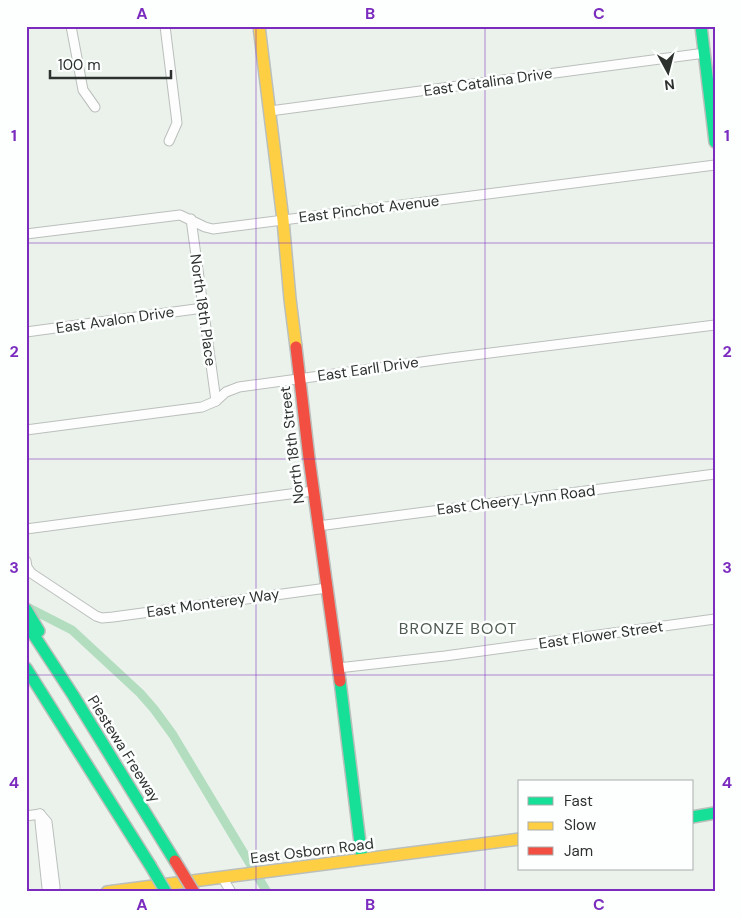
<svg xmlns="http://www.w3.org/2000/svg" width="741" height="918" font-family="'DM Sans',sans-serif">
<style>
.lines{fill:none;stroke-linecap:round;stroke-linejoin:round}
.canal{stroke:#b3ddbf;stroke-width:9}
.street-casing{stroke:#bbbfbc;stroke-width:11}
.fast-casing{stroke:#bbbfbc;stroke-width:14}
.slow-casing{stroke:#bbbfbc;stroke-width:14}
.jam-casing{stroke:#bbbfbc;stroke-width:14}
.street{stroke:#fcfdfc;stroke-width:9}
.fast{stroke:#16e098;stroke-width:11}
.slow{stroke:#ffcf43;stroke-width:11}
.jam{stroke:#f24e42;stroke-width:11}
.fast-bridge-casing{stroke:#bbbfbc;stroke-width:14;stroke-linecap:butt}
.jam-bridge-casing{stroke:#bbbfbc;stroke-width:14;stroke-linecap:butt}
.fast-bridge{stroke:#16e098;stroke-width:11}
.jam-bridge{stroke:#f24e42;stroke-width:11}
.grid{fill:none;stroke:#7b2cbf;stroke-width:1;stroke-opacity:0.55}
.labels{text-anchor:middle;stroke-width:5;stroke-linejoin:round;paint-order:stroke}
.street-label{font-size:15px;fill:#2e322f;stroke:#fcfffd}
.neighbourhood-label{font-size:16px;letter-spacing:1px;fill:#4f5a52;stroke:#fcfffd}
.neatline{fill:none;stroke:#7b2cbf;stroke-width:2}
.grid-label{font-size:16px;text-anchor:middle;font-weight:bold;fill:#7b2cbf}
</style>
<rect width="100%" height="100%" fill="#ebf2ec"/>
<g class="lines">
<polyline class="canal" points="29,608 72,630 140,693 154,709 173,735 267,892"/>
<defs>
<g id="street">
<polyline points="71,26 83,90 95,107"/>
<polyline points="165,26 177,123 169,141"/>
<polyline points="270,111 705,53"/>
<polyline points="191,219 216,401"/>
<polyline points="26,234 180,215 205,227 213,229 715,165"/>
<polyline points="26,332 203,308"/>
<polyline points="26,430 202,407 216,401 226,392 239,387 450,358 715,325"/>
<polyline points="318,526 715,474"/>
<polyline points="26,529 313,491"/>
<polyline points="26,561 27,567 31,573 96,616 102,618 113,617 327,588"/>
<polyline points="338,668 445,656 715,619"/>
<polyline points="40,814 47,822 55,887 54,892"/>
<polyline points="40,814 40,822 47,888 49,892"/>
<polyline points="26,816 40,814"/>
<polyline points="222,877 231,892"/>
</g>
<g id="fast">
<polyline points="701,26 715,142"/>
<polyline points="26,609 39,631"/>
<polyline points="26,623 73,695 175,861"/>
<polyline points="26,668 150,865"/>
<polyline points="340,681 362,859"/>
<polyline points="692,817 715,813"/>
</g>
<g id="slow">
<polyline points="259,26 283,220 290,299 296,347"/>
<polyline points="107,892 520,839"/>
</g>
<polyline id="jam" points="296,347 309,458 340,681"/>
</defs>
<use href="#street" class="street-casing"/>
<use href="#fast" class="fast-casing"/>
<use href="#slow" class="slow-casing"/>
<use href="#jam" class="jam-casing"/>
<use href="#street" class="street"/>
<use href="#fast" class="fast"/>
<use href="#slow" class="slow"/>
<use href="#jam" class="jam"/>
<defs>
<polyline id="fast-bridge" points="150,865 166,892"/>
<polyline id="jam-bridge" points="175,861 194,892"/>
</defs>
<use href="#fast-bridge" class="fast-bridge-casing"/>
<use href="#jam-bridge" class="jam-bridge-casing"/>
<use href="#fast-bridge" class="fast-bridge"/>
<use href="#jam-bridge" class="jam-bridge"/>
</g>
<path class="grid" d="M256,26v866M485,26v866M26,243h689M26,459h689M26,675h689"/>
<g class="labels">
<g class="street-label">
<text transform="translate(488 82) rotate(-8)" y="5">East Catalina Drive</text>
<text transform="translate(369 209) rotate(-7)" y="5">East Pinchot Avenue</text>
<text transform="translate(203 310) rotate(82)" y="5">North 18th Place</text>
<text transform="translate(115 320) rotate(-8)" y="5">East Avalon Drive</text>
<text transform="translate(368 369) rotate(-8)" y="5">East Earll Drive</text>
<text transform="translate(292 445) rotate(-97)" y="5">North 18th Street</text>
<text transform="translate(516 500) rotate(-7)" y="5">East Cheery Lynn Road</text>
<text transform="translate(213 603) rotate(-8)" y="5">East Monterey Way</text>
<text transform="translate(601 635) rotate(-8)" y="5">East Flower Street</text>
<text transform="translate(124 749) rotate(58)" y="5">Piestewa Freeway</text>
<text transform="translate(312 851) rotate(-7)" y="5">East Osborn Road</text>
</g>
<g class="neighbourhood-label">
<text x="458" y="634">BRONZE BOOT</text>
</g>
</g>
<rect width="741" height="918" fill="none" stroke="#fcfffd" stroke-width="55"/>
<rect x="518" y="780" width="175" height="90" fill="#fcfffd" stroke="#aaadab"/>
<rect x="528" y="797" width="25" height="8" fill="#16e098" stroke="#aaadab"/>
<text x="564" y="806" font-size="15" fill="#2e322f">Fast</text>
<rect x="528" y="822" width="25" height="8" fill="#ffcf43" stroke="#aaadab"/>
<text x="564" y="830" font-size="15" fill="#2e322f">Slow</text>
<rect x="528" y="847" width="25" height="8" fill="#f24e42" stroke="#aaadab"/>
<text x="564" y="856" font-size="15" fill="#2e322f">Jam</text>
<g transform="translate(668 72) rotate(173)" stroke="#fcfffd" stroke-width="4" paint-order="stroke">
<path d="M0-4L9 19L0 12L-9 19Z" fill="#2e322f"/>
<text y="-8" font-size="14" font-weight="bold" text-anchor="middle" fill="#2e322f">N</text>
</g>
<path d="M50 70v8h121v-8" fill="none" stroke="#2e322f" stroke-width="2.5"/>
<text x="58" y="70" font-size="15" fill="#2e322f" stroke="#fcfffd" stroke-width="4" paint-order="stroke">100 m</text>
<rect x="28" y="28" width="686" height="862" class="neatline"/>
<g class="grid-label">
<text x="142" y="19">A</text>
<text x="370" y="19">B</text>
<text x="599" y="19">C</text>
<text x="14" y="141">1</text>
<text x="727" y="141">1</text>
<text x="14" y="357">2</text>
<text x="727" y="357">2</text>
<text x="14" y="573">3</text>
<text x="727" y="573">3</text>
<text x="14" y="788">4</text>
<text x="727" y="788">4</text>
<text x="142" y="910">A</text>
<text x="370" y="910">B</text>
<text x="599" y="910">C</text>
</g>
</svg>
